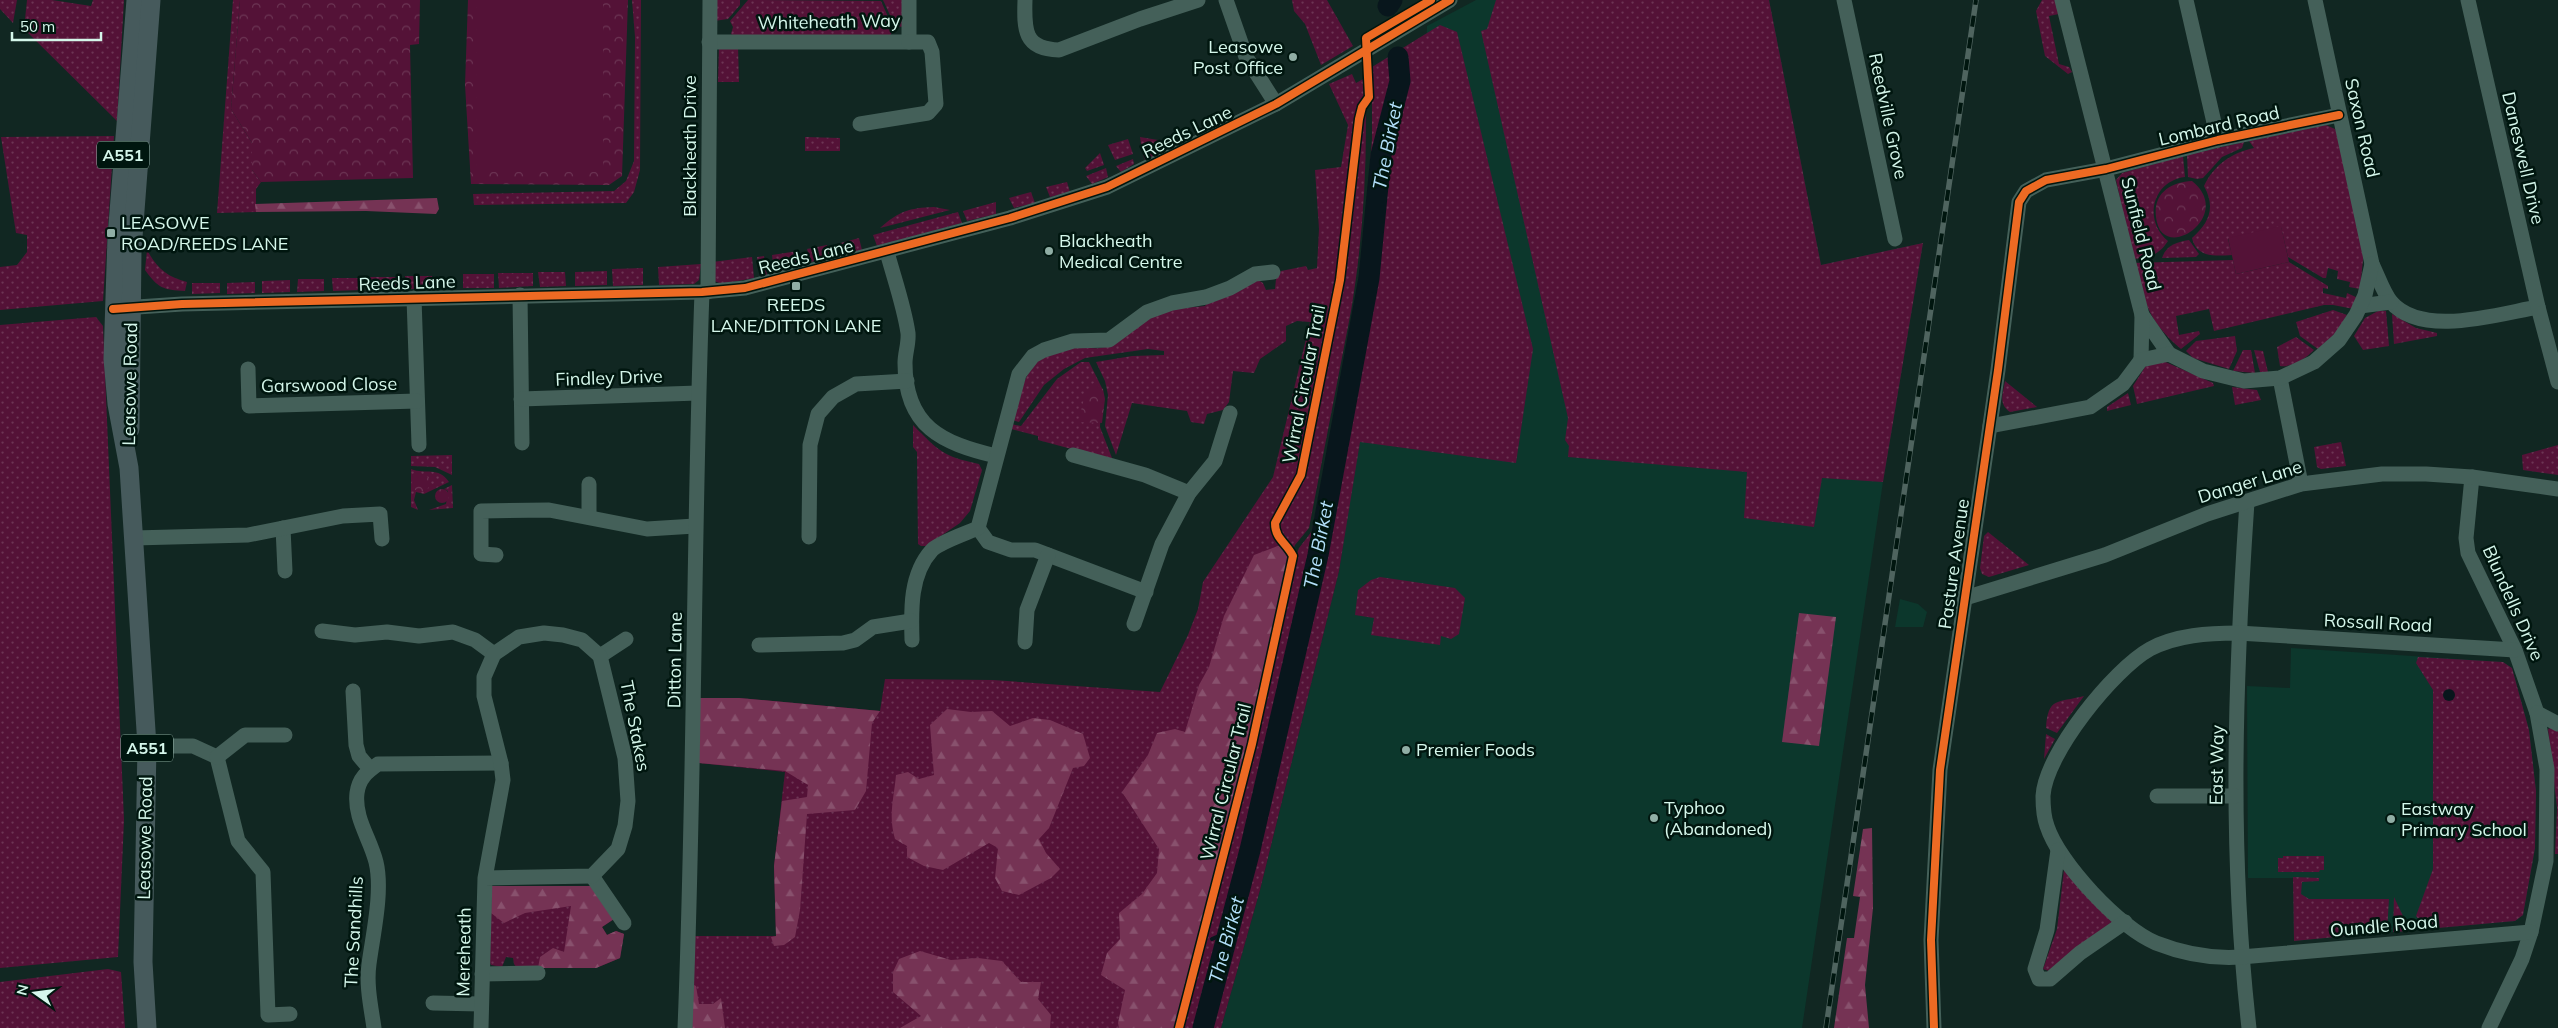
<svg xmlns="http://www.w3.org/2000/svg" width="2558" height="1028" font-family="Mulish,sans-serif">
<style>
.built{fill:#0c372c}
.grass{fill:url(#grass-dots)}
.forest{fill:url(#forest-firs)}
.park{fill:url(#park-crowns)}
.pitch{fill:#541237}
.water{fill:url(#water-ripples)}
.lines{fill:none;stroke-linecap:round;stroke-linejoin:round}
.stream{stroke:#08161c;stroke-width:4}
.river{stroke:#08161c;stroke-width:21}
.minor{stroke:#446059;stroke-width:15}
.major{stroke:#465a5c;stroke-width:19}
.rail-casing{stroke:#4f645f;stroke-width:5.5}
.rail{stroke:#00160f;stroke-width:4;stroke-dasharray:11;stroke-linecap:butt}
.cycleway-casing{stroke:#00160f;stroke-width:11}
.cycleway{stroke:#ed6a23;stroke-width:8}
.poi-dot{fill:#90aea5;stroke:#00160f;stroke-width:2}
.labels{text-anchor:middle;stroke-width:5;stroke-linejoin:round;paint-order:stroke}
.shield{fill:#00160f;stroke:#95b4a9;stroke-width:1}
.shield-label{font-size:16px;font-weight:bold;fill:#d5f7eb}
.street-label{font-size:18px;fill:#d5f7eb;stroke:#00160f}
.poi-label{font-size:18px;fill:#d5f7eb;stroke:#00160f;text-anchor:start}
.water-label{font-size:19px;font-style:italic;fill:#b3e1fb;stroke:#00160f}
</style>
<defs>
<pattern id="grass-dots" width="8" height="8" patternUnits="userSpaceOnUse" patternTransform="scale(1.25)"><rect width="8" height="8" fill="#541237"/><path d="M2 2h.1M6 6h.1" fill="none" stroke="#6c3554" stroke-width="1.8" stroke-linecap="round"/></pattern>
<pattern id="forest-firs" width="22" height="20" patternUnits="userSpaceOnUse" patternTransform="scale(1.25)"><rect width="22" height="20" fill="#753354"/><path d="M5 1l3.5 6h-7zM16 11l3.5 6h-7z" fill="#88516d"/></pattern>
<pattern id="park-crowns" width="20" height="18" patternUnits="userSpaceOnUse" patternTransform="scale(1.25)"><rect width="20" height="18" fill="#541237"/><path d="M2 6a3 3 0 1 1 6 0M12 15a3 3 0 1 1 6 0" fill="none" stroke="#6c3554"/></pattern>
<pattern id="water-ripples" width="26" height="14" patternUnits="userSpaceOnUse" patternTransform="scale(1.25)"><rect width="26" height="14" fill="#08161c"/><path d="M2 4q2-2 4 0t4 0M15 11q2-2 4 0t4 0" fill="none" stroke="#2b393d"/></pattern>
</defs>
<rect width="100%" height="100%" fill="#112722"/>
<g class="built">
<polygon points="1476,0 1769,0 1821,265 1923,243 1883,482 1802,1028 1221,1028 1260,890 1339,571 1354,470 1424,99 1427,26"/>
<polygon points="1900,599 1918,604 1927,612 1923,627 1895,627"/>
<polygon points="2291,648 2503,662 2512,668 2529,730 2536,791 2535,848 2523,915 2515,921 2294,941 2293,878 2248,878 2247,686 2290,688"/>
</g>
<g class="grass">
<polygon points="0,0 17,0 13,23 0,9"/>
<polygon points="27,0 52,0 91,6 93,0 124,0 117,121 24,29"/>
<polygon points="233,0 240,0 231,109 252,143 252,170 261,182 256,189 256,212 217,213"/>
<polygon points="632,0 641,0 640,170 634,192 626,203 474,205 473,194 614,191 626,181 634,161 635,37"/>
<polygon points="714,0 740,0 740,5 728,19 714,21"/>
<polygon points="748,0 881,1 893,28 890,38 737,38 731,34 733,27 730,21"/>
<polygon points="883,0 905,0 903,27 895,26"/>
<polygon points="1292,0 1327,0 1353,46 1321,65 1305,24 1294,11"/>
<polygon points="1496,0 1769,0 1821,265 1923,243 1883,482 1822,478 1814,527 1744,518 1747,472 1568,457 1569,446 1565,440 1568,418 1481,31 1487,29"/>
<polygon points="2042,0 2056,0 2059,14 2049,16 2059,64 2069,67 2072,72 2068,74 2045,56 2036,11"/>
<polygon points="1440,25 1457,32 1533,349 1516,463 1360,442 1339,571 1260,890 1221,1028 1182,1028 1232,835 1295,559 1299,548 1312,531 1361,281 1372,139 1372,67"/>
<polygon points="719,46 738,46 739,82 718,82"/>
<path d="M1352,74l4,9 9,-5c3,77 -1,156 -14,233l-42,217 -14,17 -4,10 -41,189 -74,284h-487l6,-92h81l-2,-70 11,-94 -86,-9 40,-65 141,13 5,-32 108,1 167,12 28,-57 10,-26 5,-27 70,-105 37,-155 -13,-1 -11,5v15l-26,18 -6,14 -21,-2 -4,31 -6,8 -16,4 -3,10 -13,-2 -4,-11 -55,-8 -16,52 -11,-29 3,-31 -3,-14 -9,-19 36,-6 32,-1v-4l-16,-2 -63,9 -21,11 -20,16 -25,37 -7,-2c9,-32 17,-70 57,-73 12,-1 27,4 39,-1 15,-5 30,-21 44,-30 15,-9 36,-8 53,-10l3,-5 50,-21 5,3 3,7 9,-1 1,-10 5,-8 25,-5 2,4 9,-2 2,-39 -4,-59 26,-3 7,-42 -19,-41z"/>
<path d="M2326,125l9,4 4,7 25,114 -4,39 -11,-2 1,-5 -13,-3 1,-8 -10,-3 -2,10h-3l-35,-21 -7,-30 -53,12 4,16c-17,1 -35,3 -40,-17 17,-15 24,-30 12,-52 10,-21 27,-33 50,-38l-5,-7z"/>
<polygon points="114,136 103,301 0,310 0,267 17,265 27,252 27,235 16,233 1,137"/>
<polygon points="805,137 840,138 840,151 805,151"/>
<polygon points="1140,137 1164,141 1142,150"/>
<polygon points="1128,139 1133,154 1115,160 1108,145"/>
<polygon points="2244,142 2242,148 2222,157 2203,178 2197,179 2188,177 2187,155"/>
<polygon points="1164,146 1167,150 1145,160 1143,155"/>
<polygon points="1100,153 1104,165 1087,171 1085,168"/>
<path d="M2183,156l2,21c-33,4 -42,44 -17,64 -9,14 -19,17 -35,18l-17,-79 6,-7z"/>
<polygon points="1133,159 1134,164 1121,172 1116,166"/>
<polygon points="1106,168 1108,177 1092,184 1086,176"/>
<polygon points="1067,182 1070,192 1050,197 1046,187"/>
<polygon points="1031,192 1035,203 1014,208 1009,198"/>
<polygon points="996,202 996,214 967,221 963,211"/>
<path d="M934,207l16,3 -70,18c19,-17 29,-20 54,-21z"/>
<polygon points="958,212 962,223 877,246 873,235"/>
<polygon points="859,238 862,250 842,255 837,244"/>
<path d="M2189,240l10,14 -3,3 -34,1c4,-13 15,-16 27,-18z"/>
<polygon points="827,245 830,257 811,262 807,249"/>
<path d="M147,250c10,18 20,27 40,32l-2,9c-22,-1 -27,-3 -40,-21z"/>
<polygon points="798,251 802,266 774,273 772,255"/>
<polygon points="764,256 767,275 760,275 757,257"/>
<polygon points="752,257 754,278 722,284 714,281 712,262"/>
<path d="M2233,260l3,14 53,-12 39,24v3l-5,-1v5l23,5 1,-5 11,5 -4,11 -21,-4h-9l-110,26 -5,-22 -33,7 3,19 20,-4 1,3 -19,15c-34,-29 -35,-45 -47,-86z"/>
<polygon points="701,264 699,280 694,284 659,285 658,267"/>
<polygon points="643,268 643,285 613,286 612,269"/>
<polygon points="607,271 607,285 575,286 575,272"/>
<polygon points="538,272 565,272 566,286 540,287"/>
<polygon points="498,273 533,273 533,286 499,288"/>
<rect x="463" y="274" width="31" height="14"/>
<polygon points="432,276 437,289 405,289 405,276"/>
<rect x="369" y="277" width="29" height="13"/>
<polygon points="332,278 362,278 362,290 333,291"/>
<polygon points="298,279 324,279 324,291 297,292"/>
<polygon points="290,280 290,292 262,293 262,281"/>
<polygon points="255,282 255,293 227,294 227,283"/>
<polygon points="192,283 220,283 220,293 192,294"/>
<polygon points="2333,310 2347,315 2336,333 2318,349 2300,336 2296,322"/>
<polygon points="2378,311 2386,311 2389,346 2363,350 2354,336 2365,318"/>
<polygon points="2392,314 2416,328 2437,333 2437,336 2394,344"/>
<polygon points="96,317 103,326 124,820 118,957 0,968 0,325"/>
<polygon points="2235,336 2237,351 2229,369 2193,358 2186,351 2196,341"/>
<path d="M2296,337l18,13c-8,8 -22,18 -34,16l-3,-19z"/>
<polygon points="2243,350 2251,350 2255,373 2233,371"/>
<polygon points="2254,350 2263,351 2268,372 2260,372"/>
<polygon points="2161,360 2213,383 2214,386 2137,404 2133,386 2147,364"/>
<polygon points="1081,362 1089,362 1102,388 1100,427 1112,458 1105,458 1038,440 1038,436 1011,429 1011,424 1021,426 1057,379"/>
<path d="M2005,381l32,26 -27,5c-12,-8 -7,-19 -5,-31z"/>
<polygon points="2232,387 2257,390 2261,400 2235,405"/>
<polygon points="2128,393 2131,405 2107,411 2107,407"/>
<path d="M913,425c26,26 29,31 66,39l3,6 -12,41 -10,12 -34,23h-5l-3,-2 -1,-92 -4,-5z"/>
<polygon points="2341,442 2346,466 2321,469 2317,467 2314,447"/>
<polygon points="2558,445 2558,475 2523,470 2522,455"/>
<polygon points="452,455 452,475 435,467 411,466 411,456"/>
<path d="M411,469c15,6 27,-3 38,13l-25,12 -8,-2 -2,8 4,10 -7,-3z"/>
<polygon points="452,485 453,508 429,510 446,504 448,491 444,489"/>
<polygon points="1988,532 2029,565 1989,577 1982,574 1980,568 1984,536"/>
<polygon points="1380,577 1455,588 1465,598 1459,634 1451,639 1441,636 1440,645 1371,635 1374,618 1355,615 1358,590 1371,580"/>
<polygon points="2418,657 2503,662 2512,668 2529,730 2536,791 2535,848 2523,915 2515,921 2427,929 2416,916 2433,869 2433,690 2416,663"/>
<path d="M2084,696l-27,37 -11,-5c2,-31 11,-25 38,-32z"/>
<polygon points="2553,727 2558,729 2558,854 2555,854 2557,808 2548,729"/>
<polygon points="2046,734 2055,739 2044,759"/>
<polygon points="2283,856 2324,856 2324,870 2320,870 2319,872 2278,872 2278,858 2283,858"/>
<polygon points="2064,870 2113,920 2112,924 2052,972 2043,969 2057,929"/>
<polygon points="2293,877 2319,878 2319,881 2302,882 2301,894 2309,899 2389,899 2387,932 2294,941"/>
<polygon points="492,886 592,886 614,919 602,927 607,935 616,931 624,934 620,958 596,968 517,968 514,964 513,958 506,957 502,967 491,965 489,961"/>
<polygon points="2394,897 2410,931 2393,932"/>
<polygon points="108,969 121,972 125,1028 0,1028 0,982"/>
</g>
<g class="forest">
<polygon points="437,198 439,209 436,214 366,211 256,212 255,204"/>
<polygon points="1283,544 1291,555 1250,744 1176,1028 1119,1028 1118,1023 1125,990 1101,975 1107,953 1120,939 1119,913 1142,894 1157,873 1159,849 1122,792 1148,755 1157,733 1175,729 1185,732 1199,685 1209,667 1224,616 1254,555"/>
<polygon points="1799,613 1836,617 1819,746 1782,742"/>
<polygon points="699,698 739,698 880,711 872,723 866,791 855,810 807,814 800,910 795,937 784,945 774,946 771,937 776,936 774,866 782,801 807,797 808,785 785,771 699,763"/>
<path d="M947,709l24,3 21,-1 18,15 23,-8 17,2 33,14 7,24 -6,8 -11,2 -24,60 -10,11 7,14 14,16 -9,9 -32,17 -17,-4 -7,-13 3,-30 -9,-5 -46,27 -19,-4 -17,-9v-11l-12,-7c-7,-23 -1,-41 1,-64l12,-3 11,7 15,-4 -4,-50z"/>
<polygon points="1872,828 1873,908 1865,985 1869,1028 1834,1028 1847,938 1854,938 1860,897 1853,896 1863,829"/>
<polygon points="492,886 592,886 614,919 602,927 607,935 616,931 624,934 620,958 596,968 538,968 540,957 553,948 564,952 571,906 525,913 504,923 491,913"/>
<polygon points="920,951 951,960 978,958 1002,961 1021,982 1041,982 1038,999 1051,1015 1050,1028 900,1028 921,1016 893,992 893,972 899,959"/>
<polygon points="692,984 696,986 699,1004 713,1004 721,998 725,1028 689,1028"/>
</g>
<g class="park">
<polygon points="240,0 420,0 419,44 410,45 413,178 261,182 252,170 252,143 231,109"/>
<polygon points="468,0 628,0 622,176 609,185 471,184 465,85"/>
<path d="M2192,181c44,35 -31,85 -36,36 -3,-24 15,-35 36,-36z"/>
<polygon points="1093,383 1103,389 1105,399 1102,423 1078,422 1084,399"/>
<circle cx="421" cy="483" r="9"/>
<circle cx="442" cy="496" r="7"/>
</g>
<g class="pitch">
<rect x="477" y="0" width="126" height="172"/>
<polygon points="2281,226 2289,262 2236,274 2228,238"/>
</g>
<circle class="water" cx="2449" cy="695" r="6"/>
<g class="lines">
<polyline class="stream" points="1212,939 1228,932"/>
<g class="river">
<polyline points="1388,6 1392,0"/>
<polyline points="1203,1028 1250,850 1318,555 1369,278 1381,155 1400,81 1398,57"/>
</g>
<g class="minor">
<path d="M1025,0c-1,30 -1,49 34,50l81,-31 58,-19"/>
<polyline points="1226,0 1246,57 1276,104"/>
<polyline points="1844,0 1895,239"/>
<polyline points="2062,0 2142,315 2169,354"/>
<polyline points="2186,0 2218,140"/>
<path d="M2315,0l57,264c6,12 11,28 19,38 31,36 107,12 147,5"/>
<polyline points="2468,0 2538,307 2558,382"/>
<polyline points="709,42 909,42 909,0"/>
<polyline points="860,124 928,113 936,104 932,52 928,42 909,42"/>
<path d="M887,252c7,26 17,54 21,81 1,10 -3,20 -3,30 0,64 37,80 91,93"/>
<polyline points="708,292 710,0"/>
<polyline points="520,295 522,443"/>
<polyline points="414,298 419,445"/>
<polyline points="2360,306 2391,302"/>
<polyline points="122,308 182,304 702,292 745,288 1010,218 1107,187 1276,104 1450,0"/>
<polyline points="2141,360 2142,315"/>
<polyline points="248,369 249,406 417,401"/>
<polyline points="2280,378 2301,484"/>
<polyline points="521,399 698,393"/>
<polyline points="1990,426 2090,407 2123,384 2141,360 2169,354 2203,371 2244,381 2280,378 2314,362 2339,340 2356,315 2365,295 2372,264"/>
<polyline points="1073,455 1145,475 1189,493"/>
<polyline points="2472,477 2466,538 2468,553 2515,650 2537,713 2547,769 2546,861 2531,932 2522,959 2489,1028"/>
<polyline points="589,484 589,517"/>
<path d="M2247,502c-12,176 -18,350 2,526"/>
<polyline points="283,528 285,571"/>
<polyline points="978,528 988,542 1011,550 1035,550 1146,592"/>
<polyline points="809,537 810,445 818,414 833,397 856,384 907,381"/>
<polyline points="134,538 248,535 343,516 380,514 382,539"/>
<polyline points="496,555 481,554 481,511 549,510 647,529 695,526"/>
<polyline points="1965,598 2105,555 2207,514 2301,484 2382,474 2426,474 2472,477 2558,489"/>
<polyline points="1134,624 1162,544 1189,493 1215,461 1230,413"/>
<polyline points="322,631 355,635 387,632 419,636 453,632 475,640 494,654"/>
<path d="M912,640c-1,-31 -2,-66 20,-90 8,-8 35,-17 46,-22l41,-154 14,-18 11,-6 29,-9 36,-1 38,-28 25,-9 34,-6 24,-9 25,-14 18,-2"/>
<polyline points="1025,642 1027,610 1048,555"/>
<polyline points="759,645 843,643 855,640 873,627 911,621"/>
<path d="M2515,650l-277,-17c-29,0 -62,2 -88,16 -36,20 -105,105 -107,147 0,9 1,22 4,30 12,37 73,102 109,117 28,11 56,16 85,14l290,-25"/>
<polyline points="600,656 626,639"/>
<polyline points="353,691 356,745 359,756 370,769"/>
<polyline points="2537,713 2558,724"/>
<polyline points="147,746 193,746 217,757 238,841 263,872 268,1015 290,1014"/>
<polyline points="217,757 245,735 285,735"/>
<polyline points="2157,796 2235,796"/>
<polyline points="2058,850 2047,930 2035,969 2039,979 2050,979 2080,953 2125,922"/>
<polyline points="592,876 624,923"/>
<polyline points="482,974 538,973"/>
<polyline points="433,1003 481,1004"/>
<path d="M374,1028c-3,-21 -8,-43 -5,-64 4,-30 14,-73 7,-102 -6,-24 -22,-44 -19,-69 2,-15 10,-21 21,-29l123,-1"/>
<polyline points="481,1028 485,878 503,780 501,763 484,696 484,677 494,654 519,637 544,633 563,635 582,640 600,656 625,758 628,801 625,826 618,849 592,876 485,878"/>
<path d="M685,1028c10,-245 8,-491 17,-736"/>
<polyline points="1934,1028 1931,940 1940,770 1998,370 2019,202 2026,191 2046,180 2106,169 2218,140 2339,115"/>
</g>
<g class="major">
<polyline points="136,0 117,237 113,359 117,404 129,468 147,746 143,962 147,1028"/>
<polyline points="130,429 132,250 151,0"/>
</g>
<defs>
<polyline id="rail" points="1826,1028 1976,0"/>
</defs>
<use href="#rail" class="rail-casing"/>
<use href="#rail" class="rail"/>
<defs>
<g id="cycleway">
<polyline points="113,309 182,304 702,292 745,288 1010,218 1107,187 1276,104 1450,0"/>
<path d="M1179,1028l73,-284 41,-188c-7,-14 -18,-17 -18,-33l26,-48 39,-195 19,-161 3,-12 7,-10 -3,-59 65,-38"/>
<polyline points="1934,1028 1931,940 1940,770 1998,370 2019,202 2026,191 2046,180 2106,169 2218,140 2339,115"/>
</g>
</defs>
<use href="#cycleway" class="cycleway-casing"/>
<use href="#cycleway" class="cycleway"/>
</g>
<g class="poi-dot">
<circle cx="1293" cy="57" r="5"/>
<rect x="106" y="228" width="10" height="10" rx="2.5"/>
<circle cx="1049" cy="251" r="5"/>
<rect x="791" y="281" width="10" height="10" rx="2.5"/>
<circle cx="1406" cy="750" r="5"/>
<circle cx="1654" cy="818" r="5"/>
<circle cx="2391" cy="819" r="5"/>
</g>
<g class="labels">
<g class="shield">
<rect x="97" y="141.5" width="52" height="27" rx="4"/>
<rect x="121" y="734.5" width="52" height="27" rx="4"/>
</g>
<g class="shield-label">
<text x="123" y="161">A551</text>
<text x="147" y="754">A551</text>
</g>
<g class="street-label">
<text transform="translate(829 22) rotate(-1)" y="6">Whiteheath Way</text>
<text transform="translate(1888 116) rotate(78)" y="6">Reedville Grove</text>
<text transform="translate(2219 126) rotate(-13)" y="6">Lombard Road</text>
<text transform="translate(2362 128) rotate(77)" y="6">Saxon Road</text>
<text transform="translate(1187 132) rotate(-26)" y="6">Reeds Lane</text>
<text transform="translate(690 146) rotate(-90)" y="6">Blackheath Drive</text>
<text transform="translate(2523 158) rotate(77)" y="6">Daneswell Drive</text>
<text transform="translate(2141 234) rotate(76)" y="6">Sunfield Road</text>
<text transform="translate(806 257) rotate(-14)" y="6">Reeds Lane</text>
<text transform="translate(407 283) rotate(-2)" y="6">Reeds Lane</text>
<text transform="translate(609 378) rotate(-2)" y="6">Findley Drive</text>
<text transform="translate(130 384) rotate(-89)" y="6">Leasowe Road</text>
<text transform="translate(1304 384) rotate(-79)" y="6">Wirral Circular Trail</text>
<text transform="translate(329 385) rotate(-1)" y="6">Garswood Close</text>
<text transform="translate(2250 482) rotate(-17)" y="6">Danger Lane</text>
<text transform="translate(1954 564) rotate(-82)" y="6">Pasture Avenue</text>
<text transform="translate(2513 603) rotate(66)" y="6">Blundells Drive</text>
<text transform="translate(2378 623) rotate(3)" y="6">Rossall Road</text>
<text transform="translate(675 660) rotate(-89)" y="6">Ditton Lane</text>
<text transform="translate(635 726) rotate(79)" y="6">The Stakes</text>
<text transform="translate(2217 765) rotate(-89)" y="6">East Way</text>
<text transform="translate(1226 782) rotate(-76)" y="6">Wirral Circular Trail</text>
<text transform="translate(145 838) rotate(-89)" y="6">Leasowe Road</text>
<text transform="translate(2384 926) rotate(-5)" y="6">Oundle Road</text>
<text transform="translate(354 932) rotate(-87)" y="6">The Sandhills</text>
<text transform="translate(464 952) rotate(-89)" y="6">Mereheath</text>
</g>
<g class="poi-label">
<text x="1283" y="53" text-anchor="end">Leasowe<tspan x="1283" dy="21">Post Office</tspan></text>
<text x="121" y="229">LEASOWE<tspan x="121" dy="21">ROAD/REEDS LANE</tspan></text>
<text x="1059" y="247">Blackheath<tspan x="1059" dy="21">Medical Centre</tspan></text>
<text x="796" y="311" text-anchor="middle">REEDS<tspan x="796" dy="21">LANE/DITTON LANE</tspan></text>
<text x="1416" y="756">Premier Foods</text>
<text x="1664" y="814">Typhoo<tspan x="1664" dy="21">(Abandoned)</tspan></text>
<text x="2401" y="815">Eastway<tspan x="2401" dy="21">Primary School</tspan></text>
</g>
<g class="water-label">
<text transform="translate(1387 146) rotate(-79)" y="7">The Birket</text>
<text transform="translate(1318 545) rotate(-79)" y="7">The Birket</text>
<text transform="translate(1226 940) rotate(-75)" y="7">The Birket</text>
</g>
</g>
<g transform="translate(35 993) rotate(284)" stroke="#00160f" stroke-width="4" paint-order="stroke">
<path d="M0-4L9 19L0 12L-9 19Z" fill="#d5f7eb"/>
<text y="-8" font-size="14" font-weight="bold" text-anchor="middle" fill="#d5f7eb">N</text>
</g>
<path d="M12 32v8h89v-8" fill="none" stroke="#d5f7eb" stroke-width="2.5"/>
<text x="20" y="32" font-size="15" fill="#d5f7eb" stroke="#00160f" stroke-width="4" paint-order="stroke">50 m</text>
</svg>
